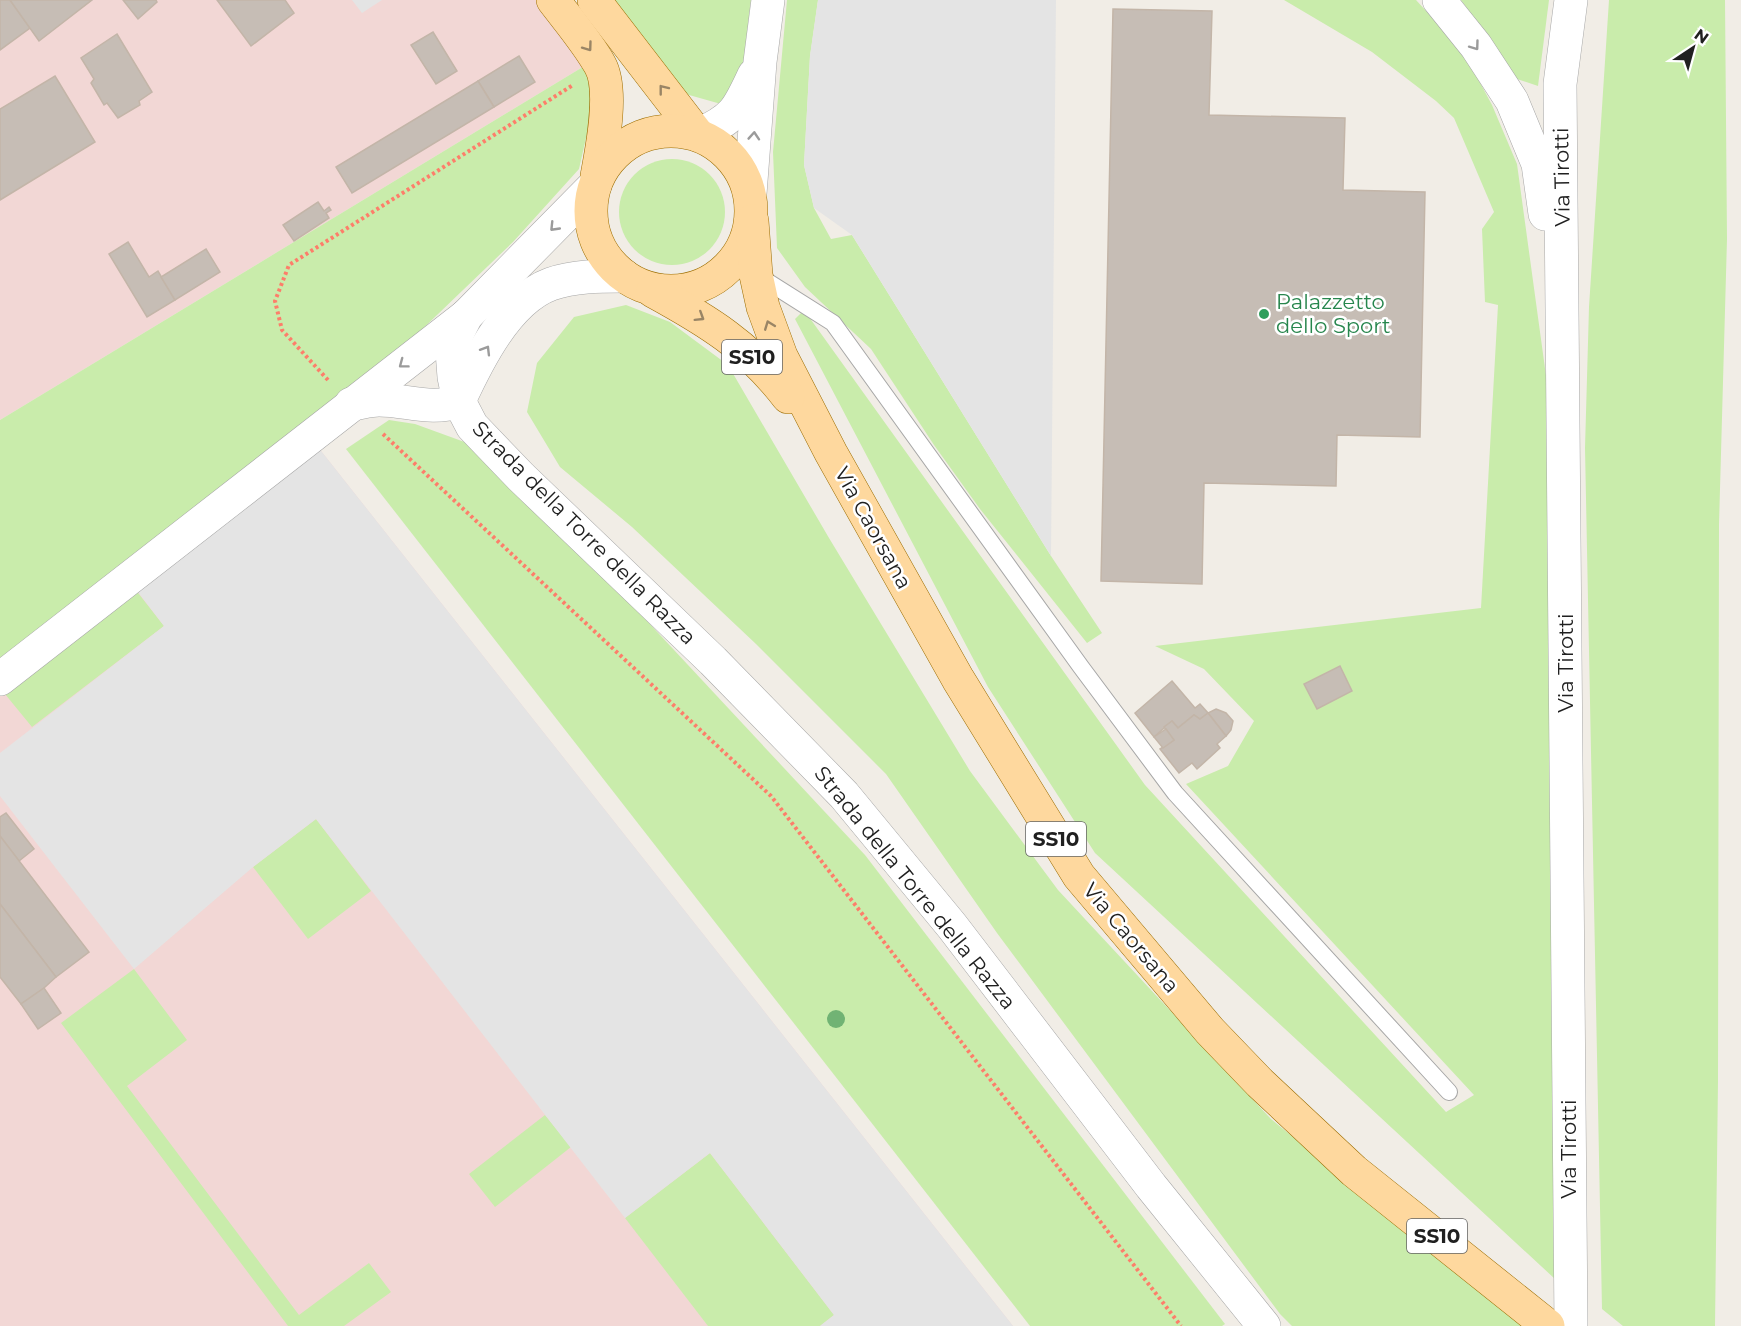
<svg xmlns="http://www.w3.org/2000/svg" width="1741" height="1326" font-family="Montserrat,sans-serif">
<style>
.commercial{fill:#f2d7d5}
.grass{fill:#c9ecab}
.parking{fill:#e4e4e4}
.building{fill:#c6bdb5;stroke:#c3b5a8;stroke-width:1.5}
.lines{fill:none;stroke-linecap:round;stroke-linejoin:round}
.service-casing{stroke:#a7a7a7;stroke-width:18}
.minor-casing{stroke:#a7a7a7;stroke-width:34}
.tertiary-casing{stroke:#a7a7a7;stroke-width:34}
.primary-casing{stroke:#9c6d00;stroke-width:34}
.path{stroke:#fd7e6a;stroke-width:4;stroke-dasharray:3 3;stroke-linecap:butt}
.service{stroke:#fff;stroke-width:16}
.minor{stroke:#fff;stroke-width:33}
.tertiary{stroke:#fff;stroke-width:33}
.primary{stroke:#fed89e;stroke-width:33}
.tree{fill:#71b374}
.oneway{stroke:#9b9b9b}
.oneway2{stroke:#9a8565}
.leisure-dot{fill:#2e9e5b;stroke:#fff;stroke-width:2}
.labels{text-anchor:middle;stroke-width:5;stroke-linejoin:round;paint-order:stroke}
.shield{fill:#fff;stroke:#636363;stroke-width:1.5}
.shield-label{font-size:20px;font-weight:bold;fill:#202020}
.street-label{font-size:21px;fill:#202020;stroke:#fff}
.leisure-label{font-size:21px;fill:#27864d;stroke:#fff;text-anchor:start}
</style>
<rect width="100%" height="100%" fill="#f1ede6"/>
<g class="commercial">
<polygon points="0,0 547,0 591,62 0,420"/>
<polygon points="310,437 1013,1326 0,1326 0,679"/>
</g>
<g class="grass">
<polygon points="607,0 751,0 743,68 721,104 682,93"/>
<polygon points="787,0 818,0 810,56 804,165 814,208 831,239 852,235 1051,556 1102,633 1087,643 980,509 934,445 871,349 805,287 777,248 773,152"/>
<polygon points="1284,0 1416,0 1463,51 1492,105 1517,164 1547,383 1555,1279 1095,853 988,687 795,319 804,310 1145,785 1446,1112 1474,1095 1186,784 1228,766 1254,721 1204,669 1155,646 1481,608 1498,305 1485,302 1482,229 1494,212 1454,118 1436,101 1372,52"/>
<polygon points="1461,0 1549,0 1538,86 1517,79"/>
<polygon points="1609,0 1725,0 1727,239 1719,525 1718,1081 1715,1326 1623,1326 1602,1309 1585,448 1589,307"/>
<polygon points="591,62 602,67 579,169 513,242 310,437 128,580 164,626 32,727 0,688 0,420"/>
<circle cx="672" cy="212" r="53"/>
<polygon points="626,305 670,322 728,365 829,538 970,771 1058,890 1271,1119 1523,1326 1292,1326 1280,1314 997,933 886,774 756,644 632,527 560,467 527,412 537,363 574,317"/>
<polygon points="389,420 415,424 470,444 647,621 865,855 1225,1324 1222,1326 1030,1326 346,449"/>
<polygon points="316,819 371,891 308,939 253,867"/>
<polygon points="134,969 187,1040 127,1086 299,1315 369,1263 391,1292 344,1326 288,1326 61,1023"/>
<polygon points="545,1115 571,1147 495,1207 469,1174"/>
<polygon points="710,1153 834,1315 820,1326 708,1326 625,1218"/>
</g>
<g class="parking">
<polygon points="352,0 382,0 362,13"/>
<polygon points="818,0 1056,0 1051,556 852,235 814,208 804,165 810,56"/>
<polygon points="310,437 1013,1326 820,1326 834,1315 710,1153 625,1218 316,819 253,867 134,969 0,796 0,753 164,626 128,579"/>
</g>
<g class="building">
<polygon points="0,0 10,0 30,28 0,50"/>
<polygon points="10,0 92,0 39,41"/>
<polygon points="123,0 156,0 157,2 138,19"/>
<polygon points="217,0 285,0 294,13 251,46"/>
<polygon points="1113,9 1212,11 1209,115 1345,118 1343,190 1425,192 1420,437 1337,435 1336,486 1204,483 1202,584 1101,581"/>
<polygon points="433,32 457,71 436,84 411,45"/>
<polygon points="117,34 152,92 139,101 140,105 118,118 107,103 104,105 91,83 94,79 81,58"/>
<polygon points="519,56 535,82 494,107 478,81"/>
<polygon points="55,76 95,142 0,200 0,109"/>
<polygon points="478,81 494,107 352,193 336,167"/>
<polygon points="318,202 324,211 329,207 331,210 326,213 329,218 294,241 283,225"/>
<polygon points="128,242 149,277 158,271 175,300 147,317 109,254"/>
<polygon points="206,249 220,272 175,300 161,277"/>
<polygon points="1340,666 1352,691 1317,709 1304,684"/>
<polygon points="1172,681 1195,708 1200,704 1208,713 1200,719 1194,715 1178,728 1172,721 1154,737 1135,713"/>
<polygon points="1216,709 1226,713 1233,721 1231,730 1226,736 1208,713"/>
<polygon points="1208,713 1226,736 1217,744 1220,748 1197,769 1192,763 1179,773 1160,749 1174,740 1164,727 1172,721 1178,728 1194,715 1200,719"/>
<polygon points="1166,729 1174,740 1163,748 1154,737"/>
<polygon points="6,813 34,849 19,861 0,836 0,817"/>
<polygon points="0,836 89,952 56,977 0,904"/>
<polygon points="0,904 56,977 44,988 21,1004 0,977"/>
<polygon points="44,988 61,1013 38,1029 21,1004"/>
</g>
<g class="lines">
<defs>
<polyline id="service" points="757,275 833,323 1081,667 1175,793 1449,1092"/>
<g id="minor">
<polyline points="1439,0 1476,46 1512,101 1538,164 1545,214"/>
<polyline points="1571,0 1560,84 1571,1326"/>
<path d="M698,135c36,-16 40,-25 56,-60"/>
<polyline points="750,194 760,62 768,0"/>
<path d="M351,404c9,-1 19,-4 28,-4 28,0 53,11 80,1"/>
<polyline points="0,679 466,316"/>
</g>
<g id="tertiary">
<polyline points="595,185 466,316 456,336 452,351 454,377 459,401 472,426 521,477 713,661 844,795 952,926 1151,1186 1264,1326"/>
<path d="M459,401c18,-39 48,-101 92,-117 23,-8 48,-8 73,-8"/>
</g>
<g id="primary">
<path d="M553,0c16,21 34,42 47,65 14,25 2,84 -3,111"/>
<polyline points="594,0 698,135"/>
<circle cx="671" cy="211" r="80"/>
<polyline points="752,221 756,275 763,307 781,356 831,453 958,679 1079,876 1210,1031 1260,1083 1354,1171 1548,1326"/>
<path d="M653,291c55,30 96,55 135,106"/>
</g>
</defs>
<use href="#service" class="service-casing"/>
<use href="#minor" class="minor-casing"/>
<use href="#tertiary" class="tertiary-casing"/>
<use href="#primary" class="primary-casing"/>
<g class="path">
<polyline points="328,380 282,330 275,301 289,265 573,85"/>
<polyline points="383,434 771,796 1181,1326"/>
</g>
<use href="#service" class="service"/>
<use href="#minor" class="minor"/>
<use href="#tertiary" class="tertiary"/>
<use href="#primary" class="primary"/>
</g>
<circle class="tree" cx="836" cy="1019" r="9"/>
<defs><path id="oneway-chevron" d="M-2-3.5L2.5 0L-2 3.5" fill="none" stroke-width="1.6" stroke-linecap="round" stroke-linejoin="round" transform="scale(1.5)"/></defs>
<g class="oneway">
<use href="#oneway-chevron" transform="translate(1475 46) rotate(54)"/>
<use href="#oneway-chevron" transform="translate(754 136) rotate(-86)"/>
<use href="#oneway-chevron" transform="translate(554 227) rotate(134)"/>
<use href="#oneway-chevron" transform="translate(486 350) rotate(-59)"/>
<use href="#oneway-chevron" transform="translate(403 364) rotate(143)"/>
</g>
<g class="oneway2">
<use href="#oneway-chevron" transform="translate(588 47) rotate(54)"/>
<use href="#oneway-chevron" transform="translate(663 89) rotate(-128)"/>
<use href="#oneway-chevron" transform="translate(700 317) rotate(32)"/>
<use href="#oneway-chevron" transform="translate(769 325) rotate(-111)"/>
</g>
<circle class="leisure-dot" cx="1264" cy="314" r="6"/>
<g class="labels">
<g class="shield">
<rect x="722" y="340" width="60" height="34" rx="4.5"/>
<rect x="1026" y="822" width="60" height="34" rx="4.5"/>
<rect x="1407" y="1219" width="60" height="34" rx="4.5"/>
</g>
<g class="shield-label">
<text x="752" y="364">SS10</text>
<text x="1056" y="846">SS10</text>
<text x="1437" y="1243">SS10</text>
</g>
<g class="street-label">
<text transform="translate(1562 177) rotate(-91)" y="7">Via Tirotti</text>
<text transform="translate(873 528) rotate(61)" y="7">Via Caorsana</text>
<text transform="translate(584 533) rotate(45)" y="7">Strada della Torre della Razza</text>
<text transform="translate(1566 663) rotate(-90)" y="7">Via Tirotti</text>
<text transform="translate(915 888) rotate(51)" y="7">Strada della Torre della Razza</text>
<text transform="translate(1131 938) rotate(50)" y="7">Via Caorsana</text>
<text transform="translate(1569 1149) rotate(-90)" y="7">Via Tirotti</text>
</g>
<g class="leisure-label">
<text x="1276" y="309">Palazzetto<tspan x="1276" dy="24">dello Sport</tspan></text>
</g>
</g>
<g transform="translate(1693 48) rotate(36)" stroke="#ffffff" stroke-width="4.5" paint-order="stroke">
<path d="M0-4.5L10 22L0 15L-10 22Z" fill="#202020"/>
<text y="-9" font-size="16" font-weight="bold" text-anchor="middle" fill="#202020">N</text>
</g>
</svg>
